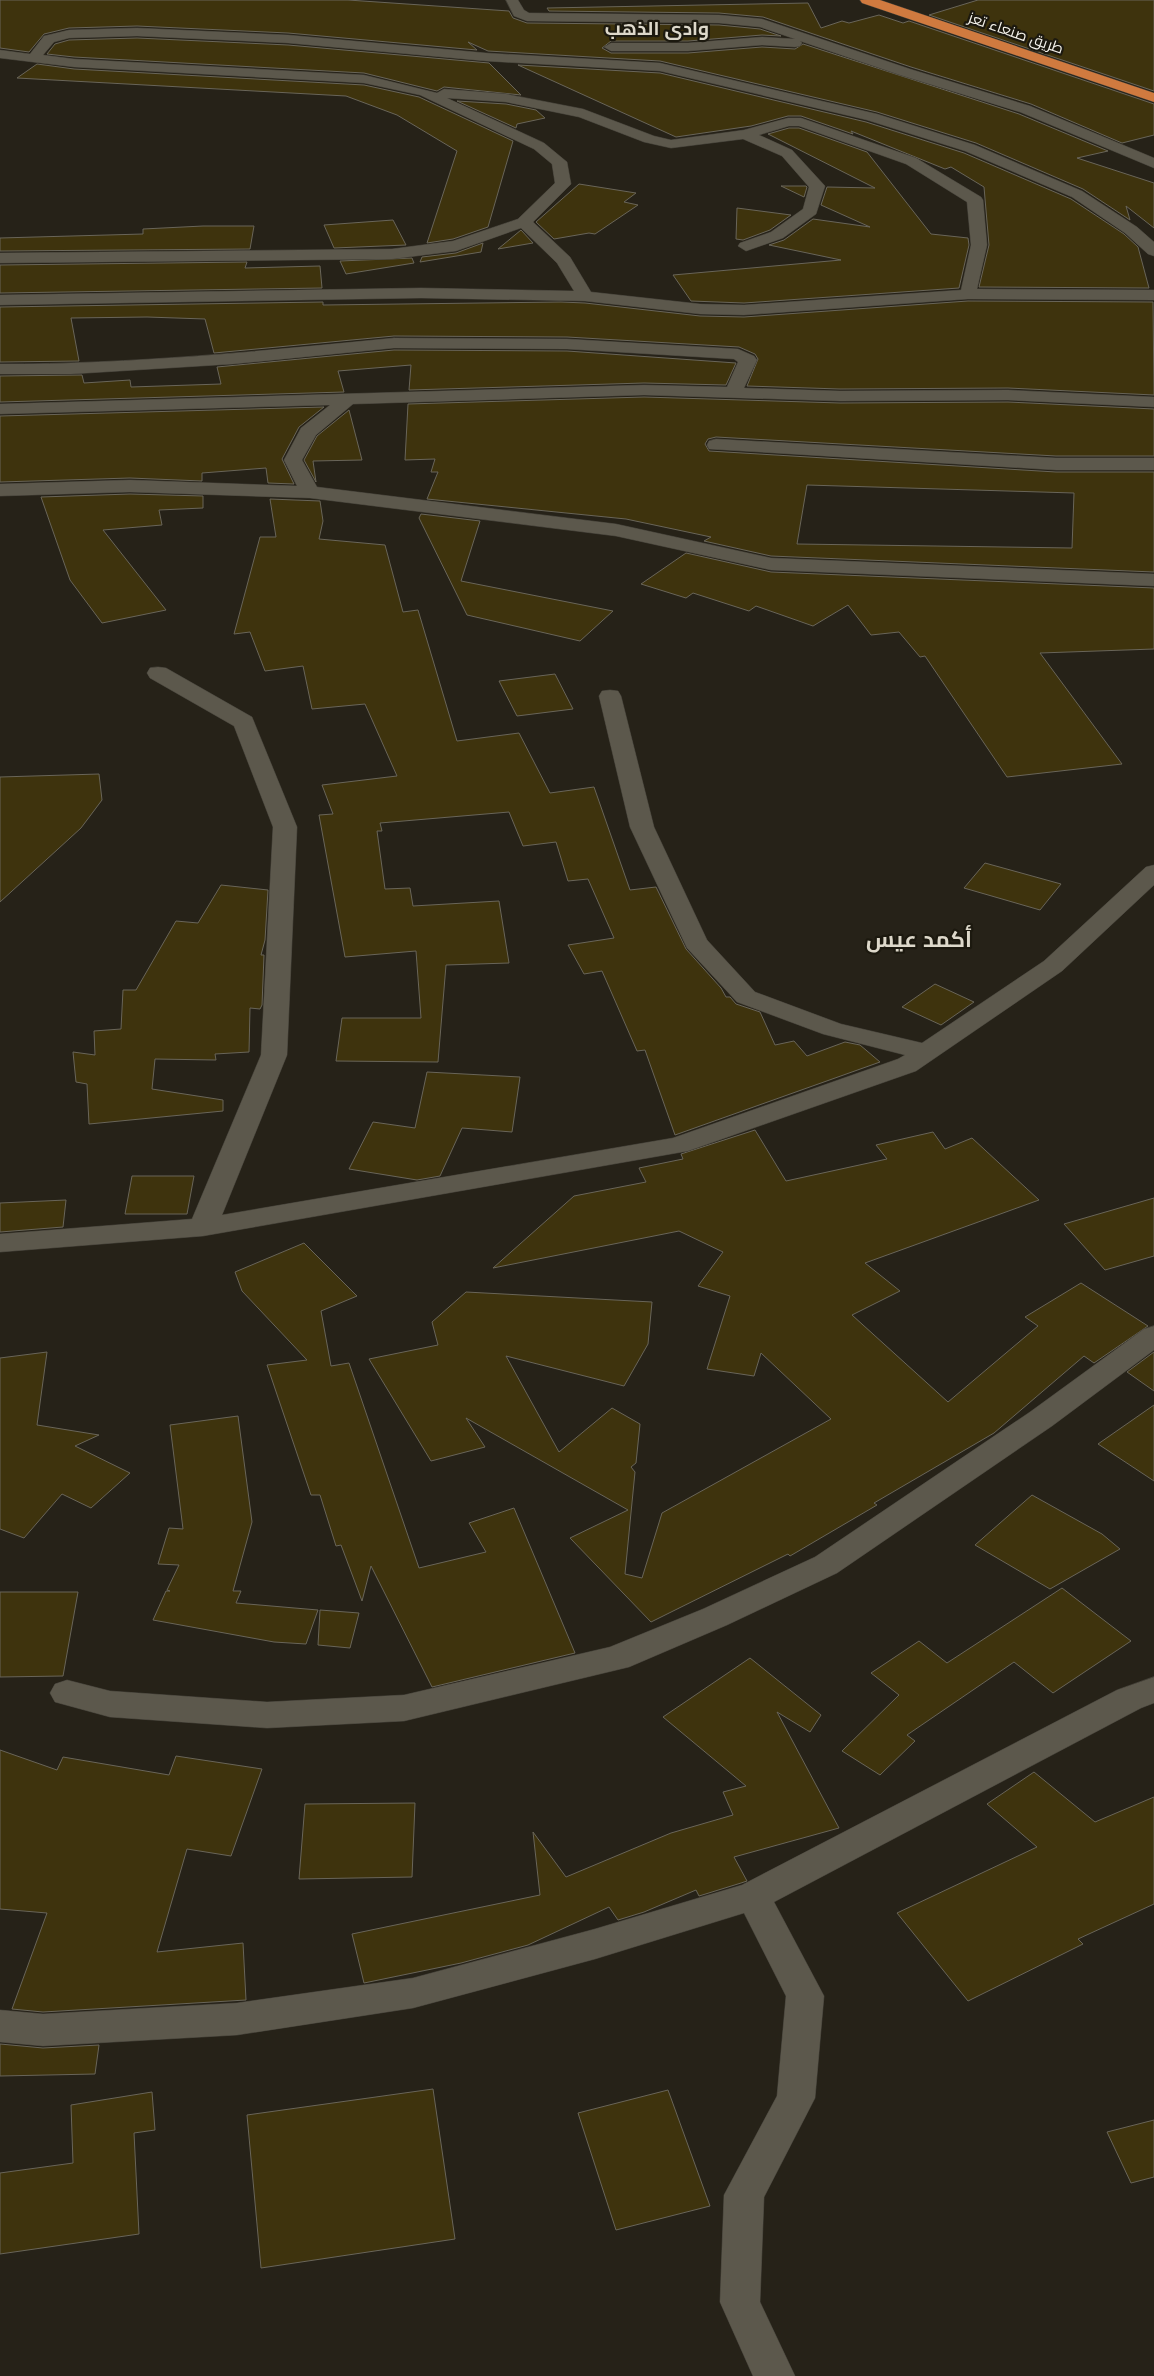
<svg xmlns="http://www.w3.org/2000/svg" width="1154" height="2376" font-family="Arial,Cairo,sans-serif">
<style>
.building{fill:#3e330d;stroke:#696559;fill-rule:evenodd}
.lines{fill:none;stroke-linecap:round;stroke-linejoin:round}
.street-casing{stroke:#423f37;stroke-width:1}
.highway-casing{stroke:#423f37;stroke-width:1}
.street{fill:#5c584c;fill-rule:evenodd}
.highway{fill:#d07a3f;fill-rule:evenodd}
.labels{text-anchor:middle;stroke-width:4.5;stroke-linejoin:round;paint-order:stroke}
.far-street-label{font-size:15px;fill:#f6f4ed;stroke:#1c190f}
.far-district-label{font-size:19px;font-weight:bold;fill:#ddd8ca;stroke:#1c190f}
.district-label{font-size:22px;font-weight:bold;fill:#ddd8ca;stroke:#1c190f}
</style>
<rect width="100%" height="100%" fill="#262218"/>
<g class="building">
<polygon points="0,0 348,0 509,11 513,18 527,23 719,25 760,29 781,36 762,35 688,41 611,41 602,48 611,53 688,53 762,47 795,49 803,44 1019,114 1108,151 1077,158 1154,183 1154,228 1126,206 1130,220 1083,189 976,143 877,112 660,61 488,51 468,42 477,50 288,33 137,26 69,28 44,34 29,52 0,48"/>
<polygon points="978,0 1154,0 1154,91 929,15"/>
<polygon points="808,3 821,28 842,21 849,23 879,15 903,23 909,21 1154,104 1154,135 1122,143 1031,104 911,67 763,17 719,13 549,11 547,8"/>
<polygon points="137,38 288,45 489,63 521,95 444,87 437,91 364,73 74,57 47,54 55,44 69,40"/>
<polygon points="37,64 74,69 364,85 419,97 513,141 488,227 453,239 427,243 457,151 397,115 346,96 17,78"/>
<polygon points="518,65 660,73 866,122 964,153 1071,199 1124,234 1138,247 1149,288 979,287 989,245 984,187 951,167 945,169 851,131 853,134 801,116 788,116 751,126 676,137"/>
<polygon points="457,101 506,104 536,110 545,118 517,124 516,128"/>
<polygon points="789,128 799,128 867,152 931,234 968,238 969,245 959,288 744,303 691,301 673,275 841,260 769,245 784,240 813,219 870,227 821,205 827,187 875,188 768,134"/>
<polygon points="579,184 636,193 624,202 638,205 595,234 589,233 554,239 536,222"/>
<polygon points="781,186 806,186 807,187 804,197"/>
<polygon points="737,208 791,215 770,230 743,240 736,239"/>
<polygon points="393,220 406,245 334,248 324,225"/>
<polygon points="203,226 254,226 250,249 0,251 0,238 143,234 143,229"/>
<polygon points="521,230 533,243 498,249"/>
<polygon points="483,243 481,252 420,262 422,257 456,253"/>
<polygon points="412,258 414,263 346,274 340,261"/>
<polygon points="247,262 245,268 320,266 322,288 0,293 0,265"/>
<polygon points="968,301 1153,302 1154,395 1008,388 840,389 747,386 758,359 755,354 739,347 567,337 394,336 214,353 205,319 147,317 71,318 79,361 0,362 0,307 323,302 323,305 561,302 585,303 700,316 744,317"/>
<polygon points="394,350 567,351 736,363 726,385 644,383 409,390 411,365 338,371 344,392 0,402 0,376 82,375 84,383 130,380 131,387 221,384 217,367"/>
<path d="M644,397l196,6 168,-1 146,7v47h-98l-340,-19 -8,2 -3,5 4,7 347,21h98v100l-383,-16 -67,-15 7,-4 -85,-18 -199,-20 11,-27h-7l4,-13 -30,1 3,-56zM807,485l267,8 -2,55 -275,-4z"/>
<polygon points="324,407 299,427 282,459 294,484 268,483 266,468 202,473 202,481 130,478 0,482 0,416"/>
<polygon points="349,410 362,460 313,461 316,482 304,460 317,436"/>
<polygon points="130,494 203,496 203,508 159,510 162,525 103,530 166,610 102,623 70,580 41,497"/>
<polygon points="270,499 320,501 323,521 319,539 385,545 403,612 418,610 457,741 519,733 550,793 594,787 630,890 656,887 686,949 721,988 726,997 730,997 736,1004 760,1012 775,1045 794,1041 807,1056 845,1042 860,1045 880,1062 675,1135 645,1050 637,1051 602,971 584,974 568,945 614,938 588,879 568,881 556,842 523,846 509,812 380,823 382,831 377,831 385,889 410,888 413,906 499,901 509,963 446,965 438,1062 336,1061 342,1018 421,1018 416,951 345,957 319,815 333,814 322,785 397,776 365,704 312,709 303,666 265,671 250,632 234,634 260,537 276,537"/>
<polygon points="421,514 480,521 461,581 613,611 580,641 467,615 419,518"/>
<polygon points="686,553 771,572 1154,588 1154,649 1040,653 1122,764 1007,777 925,656 920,657 899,632 871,635 848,605 813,626 756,606 749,611 693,593 686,598 641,584"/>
<polygon points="555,674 573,709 517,716 499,681"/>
<polygon points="99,774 102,800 81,828 0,902 0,777"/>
<polygon points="985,863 1061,884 1040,910 964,888"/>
<polygon points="221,885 268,890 265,940 261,955 264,955 262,1005 260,1009 250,1008 249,1052 215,1054 216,1060 155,1059 152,1089 223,1100 223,1111 89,1124 87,1084 76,1082 73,1052 95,1055 94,1031 121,1029 123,990 136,990 176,921 198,923"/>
<polygon points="935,984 974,1002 941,1025 902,1007"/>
<polygon points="427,1072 520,1077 512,1132 462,1128 440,1176 417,1180 349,1169 373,1122 415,1128"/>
<polygon points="755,1130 786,1181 887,1159 876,1145 933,1132 945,1149 972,1138 1039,1200 865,1263 900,1291 852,1315 948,1402 1038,1326 1025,1317 1081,1283 1148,1326 1094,1363 1084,1356 994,1433 874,1503 877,1505 790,1556 788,1554 651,1622 570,1538 628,1510 466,1418 485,1447 431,1461 369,1359 438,1345 432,1322 466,1292 652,1302 648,1344 624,1386 506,1356 559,1452 612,1408 640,1424 636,1463 631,1467 635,1472 625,1574 642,1578 662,1513 831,1419 761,1353 754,1376 707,1369 730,1296 698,1286 723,1252 679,1231 493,1268 574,1196 646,1182 639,1168 683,1159 681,1154"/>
<polygon points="132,1176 194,1176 187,1214 125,1214"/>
<polygon points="1154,1198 1154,1256 1105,1270 1064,1224"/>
<polygon points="66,1200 63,1227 0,1232 0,1203"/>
<polygon points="304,1243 357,1296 321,1311 331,1366 349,1363 419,1568 486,1552 469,1523 514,1508 575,1653 432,1687 371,1566 362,1601 341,1545 336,1546 320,1495 311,1495 267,1365 307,1360 242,1291 235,1272"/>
<polygon points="47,1352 37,1425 99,1435 75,1446 130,1473 91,1508 62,1494 24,1538 0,1529 0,1358"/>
<polygon points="1154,1352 1154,1391 1127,1372"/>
<polygon points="1154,1405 1154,1481 1098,1444"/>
<polygon points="238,1416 252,1522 233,1591 241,1591 236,1603 318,1610 306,1644 274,1642 153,1620 166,1591 170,1591 167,1590 179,1565 158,1564 169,1528 183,1529 170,1425"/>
<polygon points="1032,1495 1102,1534 1120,1549 1050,1589 975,1545"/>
<polygon points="1062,1588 1131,1641 1053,1693 1014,1662 907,1735 915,1741 880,1775 842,1751 899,1695 871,1673 919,1641 947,1663"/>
<polygon points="0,1592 78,1592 63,1676 0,1677"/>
<polygon points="320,1610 359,1613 350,1648 318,1645"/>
<polygon points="750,1658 821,1715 810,1732 777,1712 839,1828 734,1857 747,1881 741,1883 699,1896 696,1890 644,1912 618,1920 609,1907 528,1945 461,1963 364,1983 352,1934 540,1895 533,1832 566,1877 671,1833 733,1815 723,1792 746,1786 663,1717"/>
<polygon points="0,1750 57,1770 63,1757 169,1775 176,1756 262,1769 231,1856 187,1849 157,1952 243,1943 246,2000 43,2012 12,2009 47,1913 0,1909"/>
<polygon points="1034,1772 1095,1822 1154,1797 1154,1904 1078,1939 1083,1944 968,2001 897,1913 1037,1847 987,1804"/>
<polygon points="415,1803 412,1877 299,1879 305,1804"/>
<polygon points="0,2044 43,2048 99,2045 95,2074 0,2076"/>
<polygon points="433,2089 455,2239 261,2268 247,2115"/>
<polygon points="668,2090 710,2206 616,2230 578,2113"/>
<polygon points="152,2092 155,2130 134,2133 139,2234 0,2254 0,2173 73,2163 71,2105"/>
<polygon points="1154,2120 1154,2177 1131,2183 1107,2132"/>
</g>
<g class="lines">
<defs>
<g id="street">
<polygon points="506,0 518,0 524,10 529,13 719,15 762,19 910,69 1030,106 1154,158 1154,168 1020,112 900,75 800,41 802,43 800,46 795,47 762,45 688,51 611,51 604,47 611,43 688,43 762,37 795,39 760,27 719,23 527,21 514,16"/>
<path d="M137,28l151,7 198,18 174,10 217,51 98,31 107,46 55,36 17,15v14l-6,-2 -23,-21 -53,-36 -107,-46 -98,-31 -207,-49 -174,-10 -198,-18 -151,-7 -68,2 -15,4 -11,13 31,4 290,16 73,18 7,-4 62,5 77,15 71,27 17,4 73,-10 44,-12h13l115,40 65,39 2,3 4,45 -10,44 177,1v10l-186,-1 -224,16 -44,-1 -115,-13 -164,-3 -421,7v-10l421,-7 153,3 -17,-28 -36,-35 -65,23 -64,8 -392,4v-10l392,-4 61,-8 65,-22 37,-36 -3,-19 -18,-15 -114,-54 -56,-12 -290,-16 -74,-9v-8l30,4 14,-18 25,-6zM447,98l59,4 73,15 65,25 27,6 72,-9 39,17 27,31 -6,22 -32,23 -31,11 -2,3 8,5 37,-13 33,-24 9,-28 -33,-36 -33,-15 30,-9h10l107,38 61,38 4,43 -10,45 -217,15 -44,-1 -109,-12 -21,-35 -37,-35 38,-38 -4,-22 -23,-19z"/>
<path d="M394,338l173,1 171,10 16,7 3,4 -13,28 96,3 168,-1 146,7v10l-146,-7 -168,1 -196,-6 -291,9 -37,31 -14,25 15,27 299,37 155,34 383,16v12l-383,-16 -155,-34 -306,-38 -180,-6 -130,4v-12l130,-4 167,6 -13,-26 17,-32 29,-23 -330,9v-10l644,-19 83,2 11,-25 -4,-3 -167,-10 -173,-1 -161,16 -162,10h-71v-10c132,0 263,-13 394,-26z"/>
<polygon points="716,439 1056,458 1154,458 1154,470 1056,470 709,449 707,445 709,441"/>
<polygon points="158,667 166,668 252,717 297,827 287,1055 222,1215 673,1138 898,1059 905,1055 823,1034 737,1002 687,948 630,827 599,696 602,691 610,690 618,691 621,696 654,827 707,940 755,992 841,1024 922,1043 1044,961 1146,867 1154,865 1154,885 1062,971 916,1071 688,1151 203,1236 0,1252 0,1234 192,1219 261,1055 273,827 234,726 150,678 147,673 150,668"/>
<polygon points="1154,1326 1154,1350 1052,1426 837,1573 727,1625 629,1667 404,1721 267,1728 110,1717 55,1702 50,1693 55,1684 67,1680 110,1691 267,1702 404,1695 610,1647 703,1609 815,1557 1030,1412 1144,1329"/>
<polygon points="1154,1677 1154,1703 1141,1708 774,1902 824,1996 815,2098 764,2197 760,2302 795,2376 753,2376 720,2302 724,2195 777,2096 786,1996 744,1913 595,1959 413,2008 237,2035 43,2046 0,2042 0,2010 43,2014 237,2003 413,1978 595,1929 742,1885 1117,1690"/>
</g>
<polygon id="highway" points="860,0 880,0 1154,93 1154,102 862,3"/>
</defs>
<use href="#street" class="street-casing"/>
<use href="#highway" class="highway-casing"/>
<use href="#street" class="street"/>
<use href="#highway" class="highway"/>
</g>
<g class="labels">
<g class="far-street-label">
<text transform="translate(1016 33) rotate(19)" y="5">طريق صنعاء تعز</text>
</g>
<g class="far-district-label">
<text x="657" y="35">وادى الذهب</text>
</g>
<g class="district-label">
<text x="919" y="947">أكمد عيس</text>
</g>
</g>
</svg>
